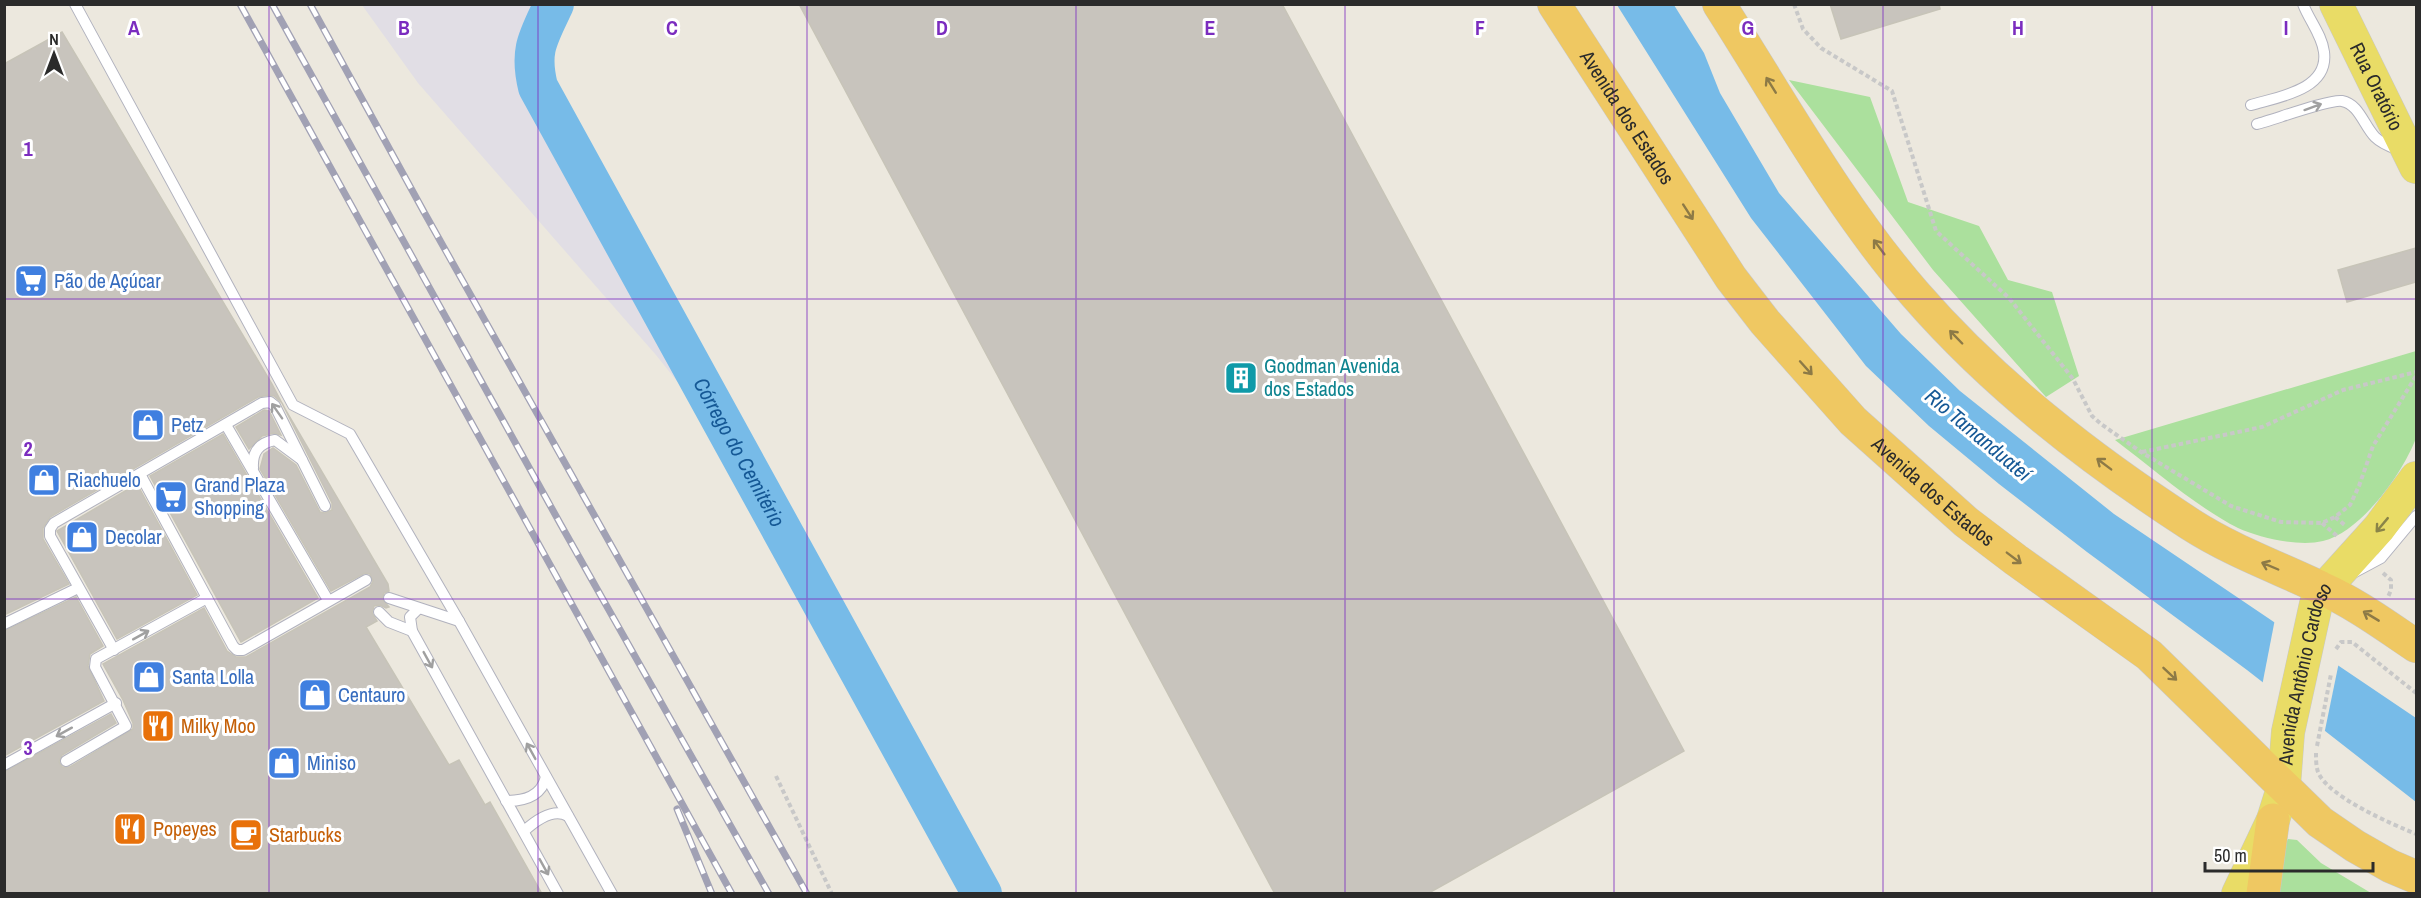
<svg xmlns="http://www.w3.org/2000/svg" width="2421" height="898" font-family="'Archivo Narrow',sans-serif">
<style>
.industrial{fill:#e1dee5}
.green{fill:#abe09d}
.water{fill:#77bbe8}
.pier{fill:#ece8de}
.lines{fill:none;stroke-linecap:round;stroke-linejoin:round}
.river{stroke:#77bbe8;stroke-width:40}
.building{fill:#c8c4bd;stroke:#c7c4b8;stroke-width:1.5}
.service-casing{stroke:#b1b2be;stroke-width:12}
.primary-casing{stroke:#c8c8c8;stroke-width:34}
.trunk-casing{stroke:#c8c8c8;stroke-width:34}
.path{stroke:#c8c8c8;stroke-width:4;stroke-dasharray:4.5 3;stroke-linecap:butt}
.service{stroke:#fff;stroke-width:10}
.primary{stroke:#e9dc66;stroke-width:33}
.trunk{stroke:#efc862;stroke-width:33}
.rail-casing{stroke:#a1a1b4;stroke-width:7}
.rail{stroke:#fff;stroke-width:4.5;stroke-dasharray:14;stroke-linecap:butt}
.oneway{stroke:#8d7a46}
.oneway2{stroke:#a0a0a0}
.oneway3{stroke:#8a8448}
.grid{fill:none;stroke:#7b2cbf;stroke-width:1.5;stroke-opacity:0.55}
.labels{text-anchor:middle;stroke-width:6;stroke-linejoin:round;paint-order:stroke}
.street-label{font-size:20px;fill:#2b2b2b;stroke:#fff}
.shop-label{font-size:20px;fill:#366cbe;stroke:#fff;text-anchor:start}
.culture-label{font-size:20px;fill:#0d838f;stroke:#fff;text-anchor:start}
.food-label{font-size:20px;fill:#c56008;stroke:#fff;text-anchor:start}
.water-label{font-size:21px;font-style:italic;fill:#155895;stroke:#fff}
.grid-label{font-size:20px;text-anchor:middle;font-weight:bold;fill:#7b2cbf;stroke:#fff;stroke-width:6;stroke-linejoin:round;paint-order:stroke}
</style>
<rect width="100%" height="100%" fill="#ece8de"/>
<polygon class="industrial" points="362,5 534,5 521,34 515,55 522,85 544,139 688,395 656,355 418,83"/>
<g class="green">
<polygon points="1789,80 1870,97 1908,202 1979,226 2008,280 2052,292 2079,376 2046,397 1933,270"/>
<path d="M2416,351c1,18 4,73 0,87 -13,35 -55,94 -93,103 -24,6 -63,-3 -85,-13 -40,-20 -86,-60 -123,-88z"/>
<polygon points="2288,839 2297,840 2321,863 2371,893 2275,894 2284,846"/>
</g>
<polygon class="water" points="1617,5 1674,5 1704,53 1720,93 1779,193 1901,334 1960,391 2114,514 2416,718 2416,802 2247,670 2087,552 1999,484 1929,426 1866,366 1751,218"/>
<polygon class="pier" points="2275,619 2339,662 2324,735 2262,686"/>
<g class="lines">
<path class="river" id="s1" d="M554,4c-16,34 -25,46 -16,83l444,807"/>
</g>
<g class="building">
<polygon points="799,4 1282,4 1684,751 1427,894 1275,894"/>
<polygon points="1830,4 1939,4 1940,9 1841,39"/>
<polygon points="62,32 272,384 285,409 388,584 389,591 384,593 382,599 389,607 386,608 380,605 374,606 372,613 377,621 366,627 449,765 459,760 485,805 490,802 542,894 4,894 4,772 111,714 116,723 62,755 59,762 62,767 70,767 133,729 133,723 123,700 103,664 204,608 227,651 236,657 246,657 370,587 373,581 370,574 365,573 331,591 260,469 264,454 273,448 296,465 320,512 325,513 332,510 332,503 282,403 274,396 269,395 258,397 50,517 43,528 43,539 69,584 4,615 4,64"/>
<polygon points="2416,248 2416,282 2347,302 2338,270"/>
<polygon points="264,410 269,411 281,435 274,433 262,436 249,449 236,427"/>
<polygon points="223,434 318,598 241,642 150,476"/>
<polygon points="137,484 197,595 117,639 57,531"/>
<polygon points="76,597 103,646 90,654 88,666 104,701 4,756 4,631"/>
</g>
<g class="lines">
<defs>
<g id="service">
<polyline points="75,4 293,405 350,434 459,621 612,894"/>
<path d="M2251,105c27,-8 78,-15 73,-53 -2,-17 -15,-32 -21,-48"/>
<path d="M2257,124c16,-4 73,-25 85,-23 17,3 22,25 33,36 7,7 16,10 24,13"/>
<polyline points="226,425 328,600"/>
<path d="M253,468c-1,-16 6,-25 22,-28l27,20"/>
<polyline points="140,474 233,646 237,650 243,650 366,580"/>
<polyline points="2353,573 2381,558 2416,516"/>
<polyline points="389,598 459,621"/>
<polyline points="418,609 410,617 412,631 558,894"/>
<polyline points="379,612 389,622 412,631"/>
<polyline points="4,624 78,588"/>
<polyline points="114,650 50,536 50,529 54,523 262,403 270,402 275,406 325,506"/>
<polyline points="66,761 126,726 95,667 96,659 207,598"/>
<polyline points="4,765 116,703"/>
<path d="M506,801c18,0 35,-4 40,-24"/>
<path d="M524,831c11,-10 29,-24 44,-15"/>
</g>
<g id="primary">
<path id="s2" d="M2336,4l80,163"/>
<path id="s3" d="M2238,894l35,-74 11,-35 4,-53 28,-128 8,-15 55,-61 37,-50"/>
</g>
<g id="trunk">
<path id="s4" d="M1554,4l177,274 34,44 88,99 113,101 50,38 133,95 171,167 35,24 35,20 26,11"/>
<path d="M1719,4c62,97 121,204 196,290 79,91 175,165 275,230 42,27 87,43 131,64 34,15 65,38 95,58"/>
<polyline points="2263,894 2273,820"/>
</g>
</defs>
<use href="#service" class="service-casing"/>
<use href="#primary" class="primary-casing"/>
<use href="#trunk" class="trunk-casing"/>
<g class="path">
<polyline points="1794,4 1803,29 1821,48 1892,91 1936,231 2009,298 2073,379 2092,416 2101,424 2141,452 2231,506 2281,522 2322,523 2335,517 2350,505 2359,486 2373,446 2416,376"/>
<polyline points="2142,452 2262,427 2343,390 2416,372"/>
<polyline points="2335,517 2346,526"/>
<polyline points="2322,523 2337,536"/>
<polyline points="2383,573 2391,580 2391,590 2388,597"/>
<polyline points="2336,649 2341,642 2352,642 2416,693"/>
<polyline points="2317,746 2331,674"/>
<path d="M2316,753c0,6 0,13 2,19 10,25 74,52 98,62"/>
<polyline points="776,776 832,894"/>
</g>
<use href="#service" class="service"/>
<use href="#primary" class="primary"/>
<use href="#trunk" class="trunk"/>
<defs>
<g id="rail">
<polyline points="240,4 732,894"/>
<polyline points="272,4 561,525 769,894"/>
<polyline points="310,4 424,212 807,894"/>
<polyline points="677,809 712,894"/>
</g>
</defs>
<use href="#rail" class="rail-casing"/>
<use href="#rail" class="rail"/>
</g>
<defs><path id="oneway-shaft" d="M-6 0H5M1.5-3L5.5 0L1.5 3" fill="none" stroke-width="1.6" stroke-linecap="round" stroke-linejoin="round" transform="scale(1.5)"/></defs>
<g class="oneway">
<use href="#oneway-shaft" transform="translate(1771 85) rotate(-122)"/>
<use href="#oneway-shaft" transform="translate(1688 212) rotate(57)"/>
<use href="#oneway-shaft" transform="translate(1879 247) rotate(-127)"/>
<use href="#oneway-shaft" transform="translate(1956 337) rotate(-134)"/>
<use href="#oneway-shaft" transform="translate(1806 368) rotate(48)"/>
<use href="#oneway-shaft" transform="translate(2104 464) rotate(-143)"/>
<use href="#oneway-shaft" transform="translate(2014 558) rotate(37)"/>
<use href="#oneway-shaft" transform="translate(2270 566) rotate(-157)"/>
<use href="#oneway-shaft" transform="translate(2371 616) rotate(-149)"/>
<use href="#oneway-shaft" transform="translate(2170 674) rotate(43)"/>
</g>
<g class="oneway2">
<use href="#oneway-shaft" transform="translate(2313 107) rotate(-20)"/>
<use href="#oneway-shaft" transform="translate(277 411) rotate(-125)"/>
<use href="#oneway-shaft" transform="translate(141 635) rotate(-29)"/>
<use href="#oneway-shaft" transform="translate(428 660) rotate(61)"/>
<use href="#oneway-shaft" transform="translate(64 732) rotate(151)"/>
<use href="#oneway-shaft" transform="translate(531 751) rotate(-119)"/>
<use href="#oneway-shaft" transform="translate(544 867) rotate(61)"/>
</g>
<use class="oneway3" href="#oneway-shaft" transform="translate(2382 525) rotate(130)"/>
<path class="grid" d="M269,4v890M538,4v890M807,4v890M1076,4v890M1345,4v890M1614,4v890M1883,4v890M2152,4v890M4,299h2412M4,599h2412"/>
<defs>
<symbol id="supermarket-square" viewBox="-11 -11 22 22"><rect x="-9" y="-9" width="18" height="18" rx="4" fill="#3f7fe0" stroke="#fff"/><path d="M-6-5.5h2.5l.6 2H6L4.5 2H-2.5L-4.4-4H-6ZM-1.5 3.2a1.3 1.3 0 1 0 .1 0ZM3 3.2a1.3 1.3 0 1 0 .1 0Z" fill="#fff"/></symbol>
<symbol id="building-square" viewBox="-11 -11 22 22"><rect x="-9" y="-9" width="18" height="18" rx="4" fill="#0f9aa8" stroke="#fff"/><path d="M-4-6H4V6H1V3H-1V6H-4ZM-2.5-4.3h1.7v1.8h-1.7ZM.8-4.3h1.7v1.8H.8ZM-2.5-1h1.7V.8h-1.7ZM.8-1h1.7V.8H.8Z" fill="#fff"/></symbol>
<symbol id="shop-square" viewBox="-11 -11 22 22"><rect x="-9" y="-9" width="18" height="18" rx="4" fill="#3f7fe0" stroke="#fff"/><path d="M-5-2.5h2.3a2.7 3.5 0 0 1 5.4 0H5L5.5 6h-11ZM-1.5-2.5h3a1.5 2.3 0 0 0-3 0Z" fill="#fff"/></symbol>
<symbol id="restaurant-square" viewBox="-11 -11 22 22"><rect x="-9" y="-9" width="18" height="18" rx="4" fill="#e8710a" stroke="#fff"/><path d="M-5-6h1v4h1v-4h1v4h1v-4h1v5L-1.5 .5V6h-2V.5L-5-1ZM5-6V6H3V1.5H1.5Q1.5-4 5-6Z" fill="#fff"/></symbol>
<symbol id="cafe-square" viewBox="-11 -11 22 22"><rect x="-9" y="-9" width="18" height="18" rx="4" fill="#e8710a" stroke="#fff"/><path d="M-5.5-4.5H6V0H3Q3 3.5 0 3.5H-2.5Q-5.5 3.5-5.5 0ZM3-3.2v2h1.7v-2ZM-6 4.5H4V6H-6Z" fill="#fff"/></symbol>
</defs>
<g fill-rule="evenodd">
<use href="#supermarket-square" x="12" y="262" width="38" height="38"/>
<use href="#building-square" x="1222" y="359" width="38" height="38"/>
<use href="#shop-square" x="129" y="406" width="38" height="38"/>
<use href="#shop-square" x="25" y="461" width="38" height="38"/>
<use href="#supermarket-square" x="152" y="478" width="38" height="38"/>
<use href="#shop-square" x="63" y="518" width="38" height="38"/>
<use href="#shop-square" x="130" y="658" width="38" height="38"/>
<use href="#shop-square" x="296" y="676" width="38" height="38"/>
<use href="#restaurant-square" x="139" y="707" width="38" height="38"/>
<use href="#shop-square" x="265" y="744" width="38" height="38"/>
<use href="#restaurant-square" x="111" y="810" width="38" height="38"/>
<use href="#cafe-square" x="227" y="816" width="38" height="38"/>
</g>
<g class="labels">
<g class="street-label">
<text dy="7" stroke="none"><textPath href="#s2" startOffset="92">Rua Oratório</textPath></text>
<text dy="7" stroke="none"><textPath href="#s4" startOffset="135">Avenida dos Estados</textPath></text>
<text dy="7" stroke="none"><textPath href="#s4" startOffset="621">Avenida dos Estados</textPath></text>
<text dy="7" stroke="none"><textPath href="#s3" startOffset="232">Avenida Antônio Cardoso</textPath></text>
</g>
<g class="shop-label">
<text x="54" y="288">Pão de Açúcar</text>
<text x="171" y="432">Petz</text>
<text x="67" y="487">Riachuelo</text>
<text x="194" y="492">Grand Plaza<tspan x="194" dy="23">Shopping</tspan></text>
<text x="105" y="544">Decolar</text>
<text x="172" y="684">Santa Lolla</text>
<text x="338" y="702">Centauro</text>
<text x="307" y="770">Miniso</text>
</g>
<g class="culture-label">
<text x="1264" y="373">Goodman Avenida<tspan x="1264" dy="23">dos Estados</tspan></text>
</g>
<g class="food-label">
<text x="181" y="733">Milky Moo</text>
<text x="153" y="836">Popeyes</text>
<text x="269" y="842">Starbucks</text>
</g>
<g class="water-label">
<text transform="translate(1978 435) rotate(40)" y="7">Rio Tamanduateí</text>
<text dy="7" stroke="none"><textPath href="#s1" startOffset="504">Córrego do Cemitério</textPath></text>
</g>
</g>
<g class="grid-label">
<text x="134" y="35">A</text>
<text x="404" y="35">B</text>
<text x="672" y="35">C</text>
<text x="942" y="35">D</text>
<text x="1210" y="35">E</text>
<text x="1480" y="35">F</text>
<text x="1748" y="35">G</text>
<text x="2018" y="35">H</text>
<text x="2286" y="35">I</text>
<text x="28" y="156">1</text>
<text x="28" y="456">2</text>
<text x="28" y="755">3</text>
</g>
<rect width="2421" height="898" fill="none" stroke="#2b2b2b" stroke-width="12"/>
<g transform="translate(54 54)" stroke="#ffffff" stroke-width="4.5" paint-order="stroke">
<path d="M0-4.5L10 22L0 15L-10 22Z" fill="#2b2b2b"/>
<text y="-9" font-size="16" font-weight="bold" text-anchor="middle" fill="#2b2b2b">N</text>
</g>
<path d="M2205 862v9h168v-9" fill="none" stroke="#2b2b2b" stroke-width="3"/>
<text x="2214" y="862" font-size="18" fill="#2b2b2b" stroke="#ffffff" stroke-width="4.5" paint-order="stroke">50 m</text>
</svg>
